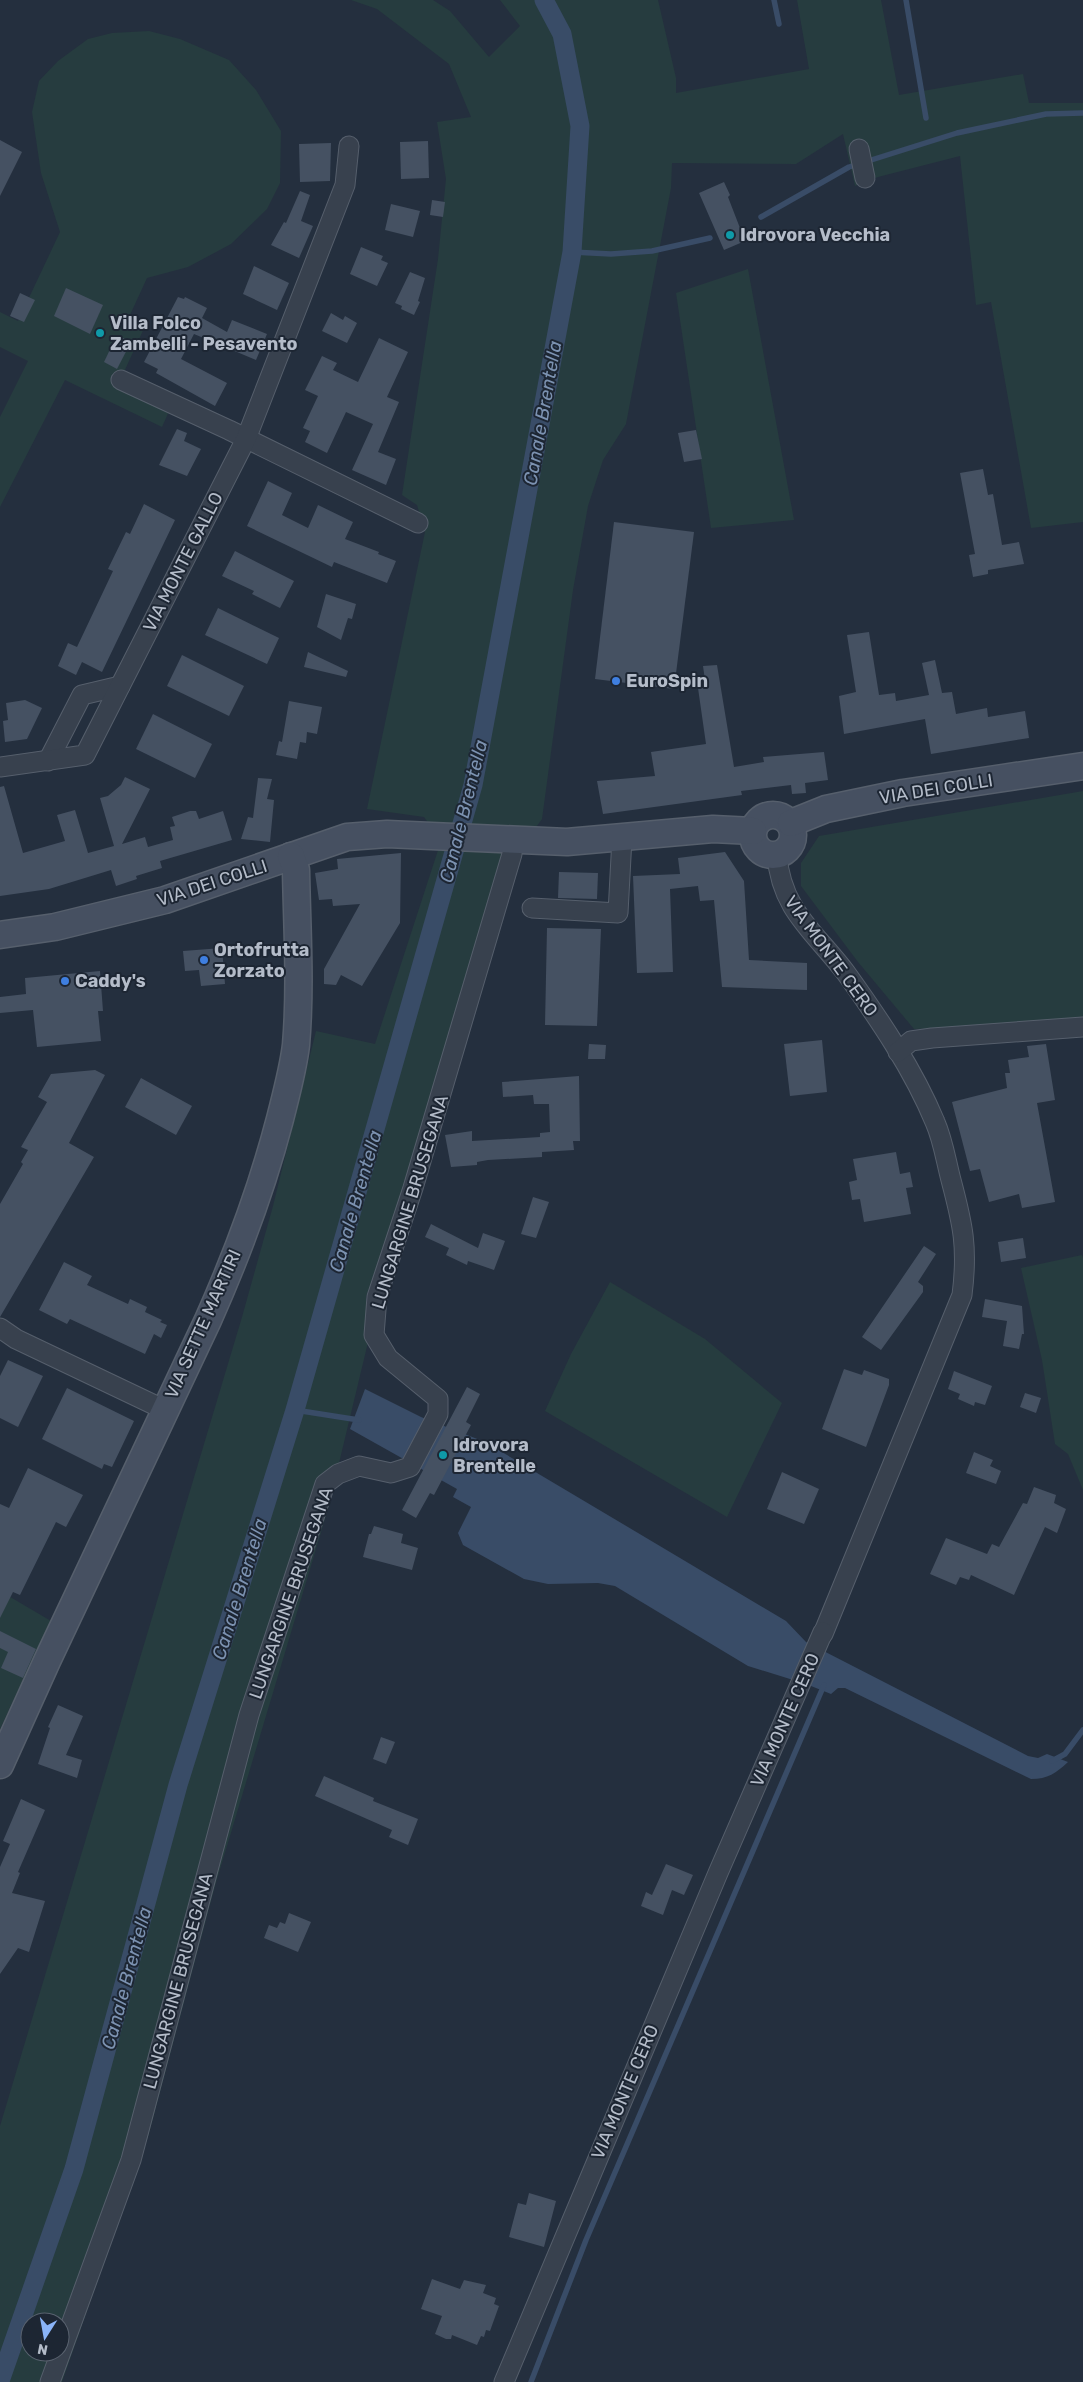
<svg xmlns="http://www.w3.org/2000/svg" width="1083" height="2382" font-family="Rubik,sans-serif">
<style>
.green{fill:#263c3f;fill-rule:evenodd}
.water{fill:#394c67}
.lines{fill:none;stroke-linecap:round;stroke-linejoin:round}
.stream{stroke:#394c67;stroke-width:5.5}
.canal{stroke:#394c67;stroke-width:19}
.building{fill:#455162}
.street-casing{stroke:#565f6c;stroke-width:21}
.secondary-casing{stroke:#565f6c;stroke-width:29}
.street{stroke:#38414e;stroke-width:19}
.secondary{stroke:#465061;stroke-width:26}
.culture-dot{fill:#0f9aa8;stroke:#1d2633;stroke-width:2}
.shop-dot{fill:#3f7fe0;stroke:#1d2633;stroke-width:2}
.labels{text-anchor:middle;stroke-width:4;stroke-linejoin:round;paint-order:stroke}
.poi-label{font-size:18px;font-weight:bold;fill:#b4bcc9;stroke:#1d2633;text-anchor:start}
.street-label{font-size:18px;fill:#b4bcc9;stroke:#1d2633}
.water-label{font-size:19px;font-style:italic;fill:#7c92b1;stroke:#1d2633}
</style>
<rect width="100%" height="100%" fill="#242f3e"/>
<g class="green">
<path d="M351,0h82l17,11 39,46 31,-31 -20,-26h158l18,78v15l133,-24 -12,-69h84l18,95 124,-21 6,29h54v419l-52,6 -40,-226 -15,3 -16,-149 -82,21 -23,9 -12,-52 -47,30 -124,-1 -1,25 -45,236 -23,36 -15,46 -15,84 -31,229 -19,26 -157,452 4,37 -42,175 -113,377 -67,251 -86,245h-62v-256l242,-809 31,-111 43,-175 59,13 66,-203 -17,-24 -57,-8 58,-277 -8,-27 -15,-10 36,-236 8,-80 -9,-57 34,-5 -22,-53 -72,-55zM30,2322h30v30h-30z"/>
<polygon points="149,31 180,39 229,60 256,90 281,131 280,183 267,209 231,244 188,267 147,278 130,315 146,324 118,385 170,409 162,427 65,380 0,507 0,417 28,361 0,347 0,312 18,321 60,232 41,173 32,112 39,81 58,61 88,39 112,33"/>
<polygon points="748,269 794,520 711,528 676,293"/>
<polygon points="1083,791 1083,1019 1028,1026 914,1029 858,962 801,886 801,863 819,836"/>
<polygon points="1082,1255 1083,1258 1083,1490 1068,1454 1055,1444 1042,1360 1021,1268"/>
<polygon points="610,1282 705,1339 782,1403 727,1517 545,1411 571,1354"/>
<polygon points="0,1591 51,1621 0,1729"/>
</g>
<path class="water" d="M365,1389l56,28 64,25 301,179 20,21 222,114 10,2 9,-4 21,8c-12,11 -20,17 -37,17l-186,-91h-7l-7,6 -25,-10 -58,-18 -133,-80 -17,-3 -50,1 -24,-5 -61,-34 -5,-12 13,-26 -18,-10 4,-8 -107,-60z"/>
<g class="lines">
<g class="stream">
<polyline points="774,0 779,24"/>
<polyline points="906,0 926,118"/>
<polyline points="761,217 849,167 957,133 1046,114 1083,113"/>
<polyline points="572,252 611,254 652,251 710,238"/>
<polyline points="295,1410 359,1420"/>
<polyline points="1052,1761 1065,1754 1083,1730"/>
<polyline points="531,2382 586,2240 824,1685"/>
</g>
<polyline class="canal" points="0,2381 74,2169 178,1785 295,1410 473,785 572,252 580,126 562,34 544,0"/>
</g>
<g class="building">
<polygon points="0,140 22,152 0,196"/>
<polygon points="428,141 429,178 401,179 400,142"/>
<polygon points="331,143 330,181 300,182 299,144"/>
<polygon points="724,182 730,195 728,197 745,241 724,250 699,193"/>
<polygon points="300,191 310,195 301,221 313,226 299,258 271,245 284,222 286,223"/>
<polygon points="432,200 445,202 443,217 430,215"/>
<polygon points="391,204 420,211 413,237 385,230"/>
<polygon points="361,247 383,256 381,260 388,263 377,286 350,274"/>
<polygon points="254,266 289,283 277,310 243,294"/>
<polygon points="410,272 425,278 418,301 420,302 414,315 401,309 402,306 395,303"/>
<polygon points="66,288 103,305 90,334 54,316"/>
<polygon points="20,293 35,300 24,322 10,316"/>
<polygon points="178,297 184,299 185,297 207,308 202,318 227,332 232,320 267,334 256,360 194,334 181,359 227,383 215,406 156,373 158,369 144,362"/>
<polygon points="331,313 343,320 345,316 357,323 347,343 322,331"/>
<polygon points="117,335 131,342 117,369 104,362"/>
<polygon points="379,338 408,352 387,397 399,402 378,452 396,459 386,485 352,470 373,424 346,412 327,453 305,442 310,431 303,428 318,396 305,390 322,356 337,363 333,370 358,382"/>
<polygon points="177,429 187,433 184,441 201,449 187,476 159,465"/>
<polygon points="696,430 702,459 684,462 678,433"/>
<polygon points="983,469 988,495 993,494 1002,545 1019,542 1024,564 988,570 988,574 973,577 969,555 975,554 960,473"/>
<polygon points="268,481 292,493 282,515 308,528 318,505 353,522 345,539 379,552 378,554 396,561 387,583 334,562 332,567 247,526"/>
<polygon points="144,504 175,520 102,672 82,662 76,675 58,666 68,643 77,647 113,571 108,569 126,532 130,534"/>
<polygon points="614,522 694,532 674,689 595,679"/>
<polygon points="235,551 294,581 280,608 252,594 254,591 222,576"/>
<polygon points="326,594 356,604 352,619 348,618 341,640 317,627"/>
<polygon points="218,608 279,638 267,664 205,635"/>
<polygon points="869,632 879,695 895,693 896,701 929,695 922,663 935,660 942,693 952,692 956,714 987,708 988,717 1025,711 1029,738 931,754 925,719 844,734 839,696 856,692 847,635"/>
<polygon points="308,652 348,671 346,677 304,667"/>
<polygon points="182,655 244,686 229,716 167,686"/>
<polygon points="717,665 734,767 764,762 763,757 824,752 828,780 805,783 806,793 792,794 791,785 741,791 742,795 603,814 597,781 655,776 651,752 706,744 698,688 706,687 703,666"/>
<polygon points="25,700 42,708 27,739 5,742 3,721 8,720 6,703"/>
<polygon points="289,701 322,707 317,734 307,732 306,743 300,742 297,759 276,755 279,741 282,742"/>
<polygon points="153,714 212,744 195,778 136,749"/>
<polygon points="125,777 150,789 122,844 145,837 148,847 173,840 170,827 175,826 172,817 190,811 196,811 199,819 223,811 232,840 160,861 162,868 136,876 137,879 116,886 111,870 49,889 0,896 0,787 4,786 23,853 65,841 57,815 75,810 88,853 114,846 100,798 108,796 121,785"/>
<polygon points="258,778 272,779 267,799 274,800 270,842 241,839 248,817 253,818"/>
<polygon points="725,852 744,881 749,960 807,963 807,990 722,987 714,900 700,901 698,886 670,889 673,972 637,973 633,876 680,874 678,858"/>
<polygon points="401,853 400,923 362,986 341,975 336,985 324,984 324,969 360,904 333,906 332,899 319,900 315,873 338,869 337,859"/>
<polygon points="559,872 598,873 597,899 558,898"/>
<polygon points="547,928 601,929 597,1026 545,1025"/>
<polygon points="222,948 225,984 201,986 199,970 185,971 183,951"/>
<polygon points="100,971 103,1011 98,1011 101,1041 37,1047 33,1010 0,1013 0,997 26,994 25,978"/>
<polygon points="822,1040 827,1092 790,1096 784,1044"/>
<polygon points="589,1044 606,1045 605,1059 588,1059"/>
<polygon points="1046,1044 1055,1100 1037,1103 1055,1202 1022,1208 1019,1194 989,1202 980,1169 970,1171 952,1102 1007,1088 1005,1073 1010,1073 1008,1060 1029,1057 1027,1046"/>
<polygon points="95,1070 105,1075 69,1143 94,1157 0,1317 0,1204 23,1164 21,1162 28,1150 21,1147 47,1102 38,1097 51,1074"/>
<polygon points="579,1076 580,1141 573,1141 574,1150 542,1152 542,1157 488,1160 477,1162 477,1165 451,1167 445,1135 472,1131 472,1141 540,1137 540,1133 550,1132 549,1104 534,1104 533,1095 503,1097 502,1082"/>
<polygon points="141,1078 192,1106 176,1135 125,1107"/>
<polygon points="896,1152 900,1174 910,1172 913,1187 906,1188 911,1214 864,1222 860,1199 852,1200 849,1182 857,1180 853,1159"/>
<polygon points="533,1197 549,1202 536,1238 521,1234"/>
<polygon points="431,1224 478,1248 483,1233 505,1241 494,1270 468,1261 467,1265 446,1255 449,1248 425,1237"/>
<polygon points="1023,1238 1026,1258 1001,1262 998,1242"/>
<polygon points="924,1246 936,1254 918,1282 923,1286 923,1292 881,1350 862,1337"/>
<polygon points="64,1262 92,1276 87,1285 128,1304 130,1299 147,1307 145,1312 162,1320 160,1322 167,1325 161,1338 154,1334 145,1354 70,1319 67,1324 39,1310"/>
<polygon points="985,1299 1022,1306 1024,1334 1022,1334 1019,1349 1003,1346 1007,1321 982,1317"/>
<polygon points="8,1360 43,1376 18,1427 0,1418 0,1376"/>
<polygon points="844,1369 862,1375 864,1370 889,1379 889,1385 866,1447 822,1429"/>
<polygon points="954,1371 992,1386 985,1405 975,1402 974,1406 958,1399 960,1394 948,1389"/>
<polygon points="467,1387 480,1394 466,1422 471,1425 434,1495 430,1493 416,1518 402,1510"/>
<polygon points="67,1388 134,1421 112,1467 104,1464 102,1469 42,1439"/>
<polygon points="1025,1393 1041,1398 1036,1413 1020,1407"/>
<polygon points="974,1452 993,1460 990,1466 1001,1471 996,1484 966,1473"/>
<polygon points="28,1468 83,1495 66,1527 56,1522 20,1595 13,1592 0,1618 0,1504 9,1508"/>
<polygon points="782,1472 819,1489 804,1524 767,1509"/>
<polygon points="1034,1487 1056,1495 1054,1503 1066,1509 1057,1533 1045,1527 1014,1595 971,1575 969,1580 960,1577 956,1585 930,1574 946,1538 987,1554 992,1544 999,1547 1023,1503 1027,1504"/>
<polygon points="374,1526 403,1534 401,1543 418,1548 412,1570 363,1557 369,1534 371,1534"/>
<polygon points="0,1631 36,1649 23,1678 1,1668 8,1652 0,1648"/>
<polygon points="58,1705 83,1716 66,1755 82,1760 77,1778 38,1764 50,1728 48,1727"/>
<polygon points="381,1737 395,1742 386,1764 373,1759"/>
<polygon points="324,1776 374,1798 373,1801 418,1819 408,1845 389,1837 392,1830 315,1796"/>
<polygon points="21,1799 45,1810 18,1872 20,1873 12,1893 45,1901 29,1952 18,1948 0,1974 0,1867 10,1844 3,1841"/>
<polygon points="666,1864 693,1875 684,1895 672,1890 663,1915 641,1906 646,1892 652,1895"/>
<polygon points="289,1913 311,1922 298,1952 264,1938 269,1925 277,1928 280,1922 285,1924"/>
<polygon points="529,2193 556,2201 544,2247 509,2237 518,2203 526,2205"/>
<polygon points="432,2279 460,2289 464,2280 486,2285 483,2293 496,2298 494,2304 499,2306 490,2331 486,2330 484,2337 481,2336 477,2345 452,2335 451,2339 446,2339 435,2334 442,2316 421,2309"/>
</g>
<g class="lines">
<defs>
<g id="street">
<polyline points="859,149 865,178"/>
<polyline points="121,380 229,430 418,523"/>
<polyline points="48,761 82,695 120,686"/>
<polyline points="0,767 85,755 246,439 345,185 349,146"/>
<path d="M777,855c4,55 38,77 69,118 33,46 67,96 89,149 8,18 11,39 16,58 12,45 17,68 11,115l-139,339"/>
<polyline points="532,908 618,913 622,838"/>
<polyline points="898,1052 911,1041 932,1038 1083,1027"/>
<polyline points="0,1328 16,1339 165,1410"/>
<polyline points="50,2382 131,2160 249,1715 325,1484 338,1474 359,1466 391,1473 410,1467 438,1414 438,1399 388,1358 374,1335 377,1297 413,1188 512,854 513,841"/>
<polyline points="504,2382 718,1873 823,1632"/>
</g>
<g id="secondary">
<circle cx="773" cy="835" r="20"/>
<polyline points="791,823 826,809 903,793 1083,766"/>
<polyline points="0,935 55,927 165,900 347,837 387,834 567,842 713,829 753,831"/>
<path d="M0,1765l47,-104 161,-341c29,-65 54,-132 72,-201 6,-24 13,-49 16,-74 5,-59 1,-117 0,-175l-5,-14"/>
</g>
</defs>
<use href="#street" class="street-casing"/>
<use href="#secondary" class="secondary-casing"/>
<use href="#street" class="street"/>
<use href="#secondary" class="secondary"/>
</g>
<g class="culture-dot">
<circle cx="730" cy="235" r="5"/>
<circle cx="100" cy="333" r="5"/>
<circle cx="443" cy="1455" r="5"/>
</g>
<g class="shop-dot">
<circle cx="616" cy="681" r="5"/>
<circle cx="204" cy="960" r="5"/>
<circle cx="65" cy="981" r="5"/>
</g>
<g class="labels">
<g class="poi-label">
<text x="740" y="241">Idrovora Vecchia</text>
<text x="110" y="329">Villa Folco<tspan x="110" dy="21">Zambelli - Pesavento</tspan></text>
<text x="626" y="687">EuroSpin</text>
<text x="214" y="956">Ortofrutta<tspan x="214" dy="21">Zorzato</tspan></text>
<text x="75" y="987">Caddy's</text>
<text x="453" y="1451">Idrovora<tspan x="453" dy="21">Brentelle</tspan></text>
</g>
<g class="street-label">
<text transform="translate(183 562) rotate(-63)" y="6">VIA MONTE GALLO</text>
<text transform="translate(936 789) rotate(-9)" y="6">VIA DEI COLLI</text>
<text transform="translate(212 883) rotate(-18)" y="6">VIA DEI COLLI</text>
<text transform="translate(831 956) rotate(54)" y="6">VIA MONTE CERO</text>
<text transform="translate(410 1202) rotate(-73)" y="6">LUNGARGINE BRUSEGANA</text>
<text transform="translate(203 1324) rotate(-66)" y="6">VIA SETTE MARTIRI</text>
<text transform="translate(291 1593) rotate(-71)" y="6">LUNGARGINE BRUSEGANA</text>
<text transform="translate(785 1720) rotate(-66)" y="6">VIA MONTE CERO</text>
<text transform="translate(178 1981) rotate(-75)" y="6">LUNGARGINE BRUSEGANA</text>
<text transform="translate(625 2092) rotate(-67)" y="6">VIA MONTE CERO</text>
</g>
<g class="water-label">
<text transform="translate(542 413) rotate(-80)" y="7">Canale Brentella</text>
<text transform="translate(463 811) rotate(-76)" y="7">Canale Brentella</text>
<text transform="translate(355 1201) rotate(-74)" y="7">Canale Brentella</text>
<text transform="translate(239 1589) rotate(-73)" y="7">Canale Brentella</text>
<text transform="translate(126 1978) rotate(-75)" y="7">Canale Brentella</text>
</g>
</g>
<g transform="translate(45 2337) rotate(191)"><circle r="24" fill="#1d2633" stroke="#59626f"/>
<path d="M0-4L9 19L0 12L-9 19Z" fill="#8ab4f8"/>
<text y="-8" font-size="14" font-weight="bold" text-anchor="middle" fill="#b4bcc9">N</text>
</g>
</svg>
